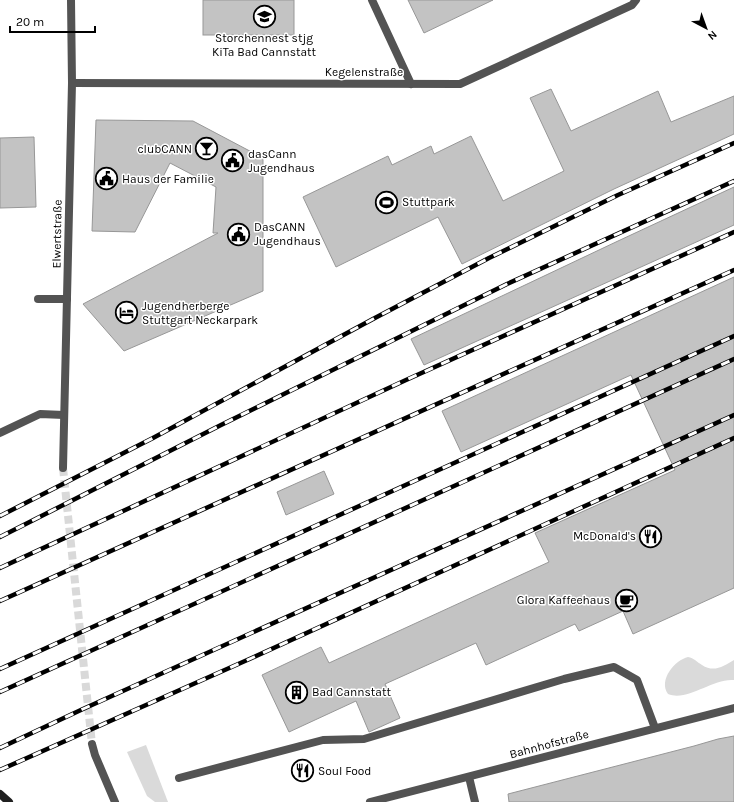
<svg xmlns="http://www.w3.org/2000/svg" width="734" height="802" font-family="Karla,sans-serif">
<style>
.green{fill:#dadada}
.building{fill:#c3c3c3;stroke:#979797}
.lines{fill:none;stroke-linecap:round;stroke-linejoin:round}
.street-tunnel{stroke:#d9d9d9;stroke-width:8;stroke-dasharray:8 4;stroke-linecap:butt}
.lane{stroke:#535353;stroke-width:8}
.street{stroke:#535353;stroke-width:8}
.secondary{stroke:#202020;stroke-width:8}
.rail-casing{stroke:#000;stroke-width:4.5}
.rail{stroke:#fff;stroke-width:3;stroke-dasharray:9;stroke-linecap:butt}
.labels{text-anchor:middle;stroke-width:3;stroke-linejoin:round;paint-order:stroke}
.poi-label{font-size:12px;fill:#000;stroke:#fff;text-anchor:start}
.street-label{font-size:12px;fill:#000;stroke:#fff}
</style>
<rect width="100%" height="100%" fill="#fff"/>
<g class="green">
<path d="M688,657c6,1 9,5 14,8 12,8 22,1 32,-5v20c-22,-2 -46,22 -66,14 -10,-14 7,-34 20,-37z"/>
<polygon points="146,745 168,802 155,802 147,796 127,752"/>
</g>
<g class="building">
<rect x="203" y="0" width="91" height="35"/>
<polygon points="408,0 493,0 424,33"/>
<polygon points="551,89 571,131 658,91 671,122 734,96 734,134 614,189 462,264 438,217 336,267 303,197 388,156 392,165 431,146 434,154 471,136 503,201 564,171 530,98"/>
<polygon points="96,120 193,121 263,158 263,291 124,351 83,304 218,233 213,233 216,187 170,163 135,232 92,231"/>
<polygon points="34,137 36,207 0,208 0,138"/>
<polygon points="734,187 734,225 424,365 411,339 618,241"/>
<polygon points="734,277 734,588 633,634 623,611 579,631 575,624 486,665 476,643 385,684 400,718 369,732 356,701 289,732 262,675 321,647 329,663 549,562 535,533 675,470 631,375 461,452 442,411"/>
<polygon points="324,471 334,494 286,515 277,492"/>
<polygon points="734,736 734,802 509,802 508,794 694,746 718,739"/>
</g>
<g class="lines">
<polyline class="street-tunnel" points="63,468 92,744"/>
<g class="lane">
<polyline points="372,0 411,84"/>
<polyline points="38,299 67,299"/>
<polyline points="0,433 40,414 64,415"/>
<polyline points="469,777 475,802"/>
<polyline points="179,778 323,740 364,739 564,679 614,667 637,680 655,728"/>
</g>
<g class="street">
<polyline points="72,83 460,84 632,5 636,0"/>
<polyline points="63,468 72,83 71,0"/>
<polyline points="92,744 95,755 115,802"/>
<polyline points="370,802 734,708"/>
</g>
<polyline class="secondary" points="0,794 9,802"/>
<defs>
<g id="rail">
<polyline points="0,516 153,438 373,319 489,258 618,195 734,143"/>
<polyline points="0,537 221,425 507,284 734,181"/>
<polyline points="0,568 406,380 734,232"/>
<polyline points="0,601 734,270"/>
<polyline points="0,669 734,336"/>
<polyline points="0,692 734,359"/>
<polyline points="0,748 83,709 734,415"/>
<polyline points="0,770 254,657 734,438"/>
</g>
</defs>
<use href="#rail" class="rail-casing"/>
<use href="#rail" class="rail"/>
</g>
<defs>
<symbol id="school-ring" viewBox="-11 -11 22 22"><circle r="9.5" fill="#fff" stroke="#000" stroke-width="1.5"/><path d="M0-5L7-2L0 1L-7-2ZM-4 1L0 2.5L4 1V4Q0 6-4 4Z" fill="#000"/></symbol>
<symbol id="bar-ring" viewBox="-11 -11 22 22"><circle r="9.5" fill="#fff" stroke="#000" stroke-width="1.5"/><path d="M-6-5H6L.8 .8V4.5H3.5V6h-7V4.5H-.8V.8Z" fill="#000"/></symbol>
<symbol id="civic-ring" viewBox="-11 -11 22 22"><circle r="9.5" fill="#fff" stroke="#000" stroke-width="1.5"/><path d="M-.6-6.5H3V-4.5H.6V-3L4-1V1h2V6H-6V1h2V-1L-.6-3ZM-1.2 2.5V6h2.4V2.5Z" fill="#000"/></symbol>
<symbol id="stadium-ring" viewBox="-11 -11 22 22"><circle r="9.5" fill="#fff" stroke="#000" stroke-width="1.5"/><path d="M0-5a6.5 5 0 1 0 0 10a6.5 5 0 1 0 0-10ZM-3.5-1.8h7v3.6h-7Z" fill="#000"/></symbol>
<symbol id="hotel-ring" viewBox="-11 -11 22 22"><circle r="9.5" fill="#fff" stroke="#000" stroke-width="1.5"/><path d="M-6-4.5h1.5V1H6V5H4.5V3h-9V5H-6ZM-4 0a1.8 1.8 0 1 1 3.6 0ZM.5 0V-2.5h3Q6-2.5 6 0Z" fill="#000"/></symbol>
<symbol id="restaurant-ring" viewBox="-11 -11 22 22"><circle r="9.5" fill="#fff" stroke="#000" stroke-width="1.5"/><path d="M-5-6h1v4h1v-4h1v4h1v-4h1v5L-1.5 .5V6h-2V.5L-5-1ZM5-6V6H3V1.5H1.5Q1.5-4 5-6Z" fill="#000"/></symbol>
<symbol id="cafe-ring" viewBox="-11 -11 22 22"><circle r="9.5" fill="#fff" stroke="#000" stroke-width="1.5"/><path d="M-5.5-4.5H6V0H3Q3 3.5 0 3.5H-2.5Q-5.5 3.5-5.5 0ZM3-3.2v2h1.7v-2ZM-6 4.5H4V6H-6Z" fill="#000"/></symbol>
<symbol id="building-ring" viewBox="-11 -11 22 22"><circle r="9.5" fill="#fff" stroke="#000" stroke-width="1.5"/><path d="M-4-6H4V6H1V3H-1V6H-4ZM-2.5-4.3h1.7v1.8h-1.7ZM.8-4.3h1.7v1.8H.8ZM-2.5-1h1.7V.8h-1.7ZM.8-1h1.7V.8H.8Z" fill="#000"/></symbol>
</defs>
<g fill-rule="evenodd">
<use href="#school-ring" x="252" y="4" width="25" height="25"/>
<use href="#bar-ring" x="194" y="136" width="25" height="25"/>
<use href="#civic-ring" x="220" y="148" width="25" height="25"/>
<use href="#civic-ring" x="94" y="166" width="25" height="25"/>
<use href="#stadium-ring" x="374" y="190" width="25" height="25"/>
<use href="#civic-ring" x="226" y="222" width="25" height="25"/>
<use href="#hotel-ring" x="114" y="300" width="25" height="25"/>
<use href="#restaurant-ring" x="638" y="524" width="25" height="25"/>
<use href="#cafe-ring" x="614" y="588" width="25" height="25"/>
<use href="#building-ring" x="284" y="680" width="25" height="25"/>
<use href="#restaurant-ring" x="290" y="758" width="25" height="25"/>
</g>
<g class="labels">
<g class="poi-label">
<text x="264" y="42" text-anchor="middle">Storchennest stjg<tspan x="264" dy="14">KiTa Bad Cannstatt</tspan></text>
<text x="192" y="153" text-anchor="end">clubCANN</text>
<text x="248" y="158">dasCann<tspan x="248" dy="14">Jugendhaus</tspan></text>
<text x="122" y="183">Haus der Familie</text>
<text x="402" y="206">Stuttpark</text>
<text x="254" y="231">DasCANN<tspan x="254" dy="14">Jugendhaus</tspan></text>
<text x="142" y="310">Jugendherberge<tspan x="142" dy="14">Stuttgart Neckarpark</tspan></text>
<text x="636" y="540" text-anchor="end">McDonald's</text>
<text x="610" y="604" text-anchor="end">Glora Kaffeehaus</text>
<text x="312" y="696">Bad Cannstatt</text>
<text x="318" y="775">Soul Food</text>
</g>
<g class="street-label">
<text x="364" y="76">Kegelenstraße</text>
<text transform="translate(57 234) rotate(-89)" y="4">Elwertstraße</text>
<text transform="translate(549 744) rotate(-15)" y="4">Bahnhofstraße</text>
</g>
</g>
<g transform="translate(706 28) rotate(139)" stroke="#ffffff" stroke-width="3" paint-order="stroke">
<path d="M0-3L7 15L0 10L-7 15Z" fill="#000000"/>
<text y="-6" font-size="11" font-weight="bold" text-anchor="middle" fill="#000000">N</text>
</g>
<path d="M10 26v6h85v-6" fill="none" stroke="#000000" stroke-width="2"/>
<text x="16" y="26" font-size="12" fill="#000000" stroke="#ffffff" stroke-width="3" paint-order="stroke">20 m</text>
</svg>
